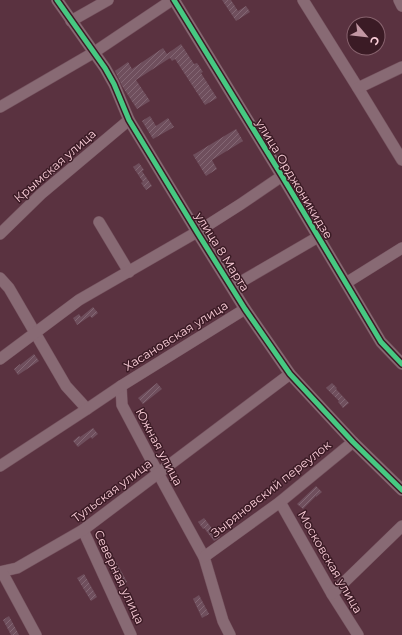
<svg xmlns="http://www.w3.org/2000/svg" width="402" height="635" font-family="Montserrat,sans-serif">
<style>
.building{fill:url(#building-hatch)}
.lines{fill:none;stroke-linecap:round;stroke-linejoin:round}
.minor-casing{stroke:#74515d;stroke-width:12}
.minor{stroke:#886a74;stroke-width:11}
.cycleway-casing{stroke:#3b1b25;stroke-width:8}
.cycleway{stroke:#46c982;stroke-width:5}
.labels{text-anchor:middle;stroke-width:3;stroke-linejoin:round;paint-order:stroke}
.street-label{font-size:12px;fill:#facdd8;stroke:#3b1b25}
</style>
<defs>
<pattern id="building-hatch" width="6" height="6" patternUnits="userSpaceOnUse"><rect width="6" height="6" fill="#6f4f5d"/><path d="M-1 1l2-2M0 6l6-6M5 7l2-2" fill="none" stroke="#846774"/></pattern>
</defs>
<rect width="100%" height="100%" fill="#5a3240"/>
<g class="building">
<polygon points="222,0 231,0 238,11 246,6 250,12 236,21"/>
<polygon points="181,44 194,64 197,63 203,72 201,73 217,98 205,105 175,59 172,61 170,58 136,80 150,101 137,109 122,86 115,71 128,62 132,69 163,48 167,54"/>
<polygon points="150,116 156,126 168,118 174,127 153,139 142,121"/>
<polygon points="236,129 243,141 212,160 217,169 206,176 193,155"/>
<polygon points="55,162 61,168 44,182 39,177"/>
<polygon points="139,163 144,170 142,171 152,186 146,190 141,183 143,182 133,167"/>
<polygon points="93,307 98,313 92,318 90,316 77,325 73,318 79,314 81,317"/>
<polygon points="34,354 39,361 18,375 14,369 20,364 20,365"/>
<polygon points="157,383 162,389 143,404 138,398"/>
<polygon points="332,383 337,388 336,389 349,403 343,408 338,402 339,401 326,388"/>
<polygon points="93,428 98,434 92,439 91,437 78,447 73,441 79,436 80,437"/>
<polygon points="316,486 322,492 316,497 316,496 303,509 297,504"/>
<polygon points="204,518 214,531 215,530 220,537 214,541 204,528 203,529 198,522"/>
<polygon points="115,560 127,582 121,586 108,564"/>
<polygon points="84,574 97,597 91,601 77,578"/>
<polygon points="199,595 209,614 202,618 193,599"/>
<polygon points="9,616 19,635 11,635 3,620"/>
</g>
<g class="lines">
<defs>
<g id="minor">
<polyline points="57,0 105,68 114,84 129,120 197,232 245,309 290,374 353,442 402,490"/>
<polyline points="174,0 282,176 381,342 402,364"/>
<polyline points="303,0 358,88 402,160"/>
<polyline points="399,0 402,6"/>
<polyline points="71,21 108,0"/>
<polyline points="358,88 402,67"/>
<polyline points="0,107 93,53 172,0"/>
<polyline points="99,222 129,272"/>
<polyline points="0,234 41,194 129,120"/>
<polyline points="0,278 9,288 66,386 87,409"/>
<polyline points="346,283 402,248"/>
<polyline points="232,287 318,237"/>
<polyline points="0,359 79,300 197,232 241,204 282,176"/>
<polyline points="121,386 122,405 158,473 204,557 223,621 230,635"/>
<polyline points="0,466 87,409 121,386 245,309"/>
<polyline points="280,502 332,594 358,635"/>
<polyline points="83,530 131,635"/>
<polyline points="204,557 280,502 353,442"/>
<polyline points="0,572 17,568 83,530 290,374"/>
<polyline points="2,572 36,635"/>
<polyline points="332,594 402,526"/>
</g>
</defs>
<use href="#minor" class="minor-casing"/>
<use href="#minor" class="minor"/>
<defs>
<g id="cycleway">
<polyline points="57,0 105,68 114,84 129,120 197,232 245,309 290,374 353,442 402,490"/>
<polyline points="174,0 282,176 381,342 402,364"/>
</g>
</defs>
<use href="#cycleway" class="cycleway-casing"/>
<use href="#cycleway" class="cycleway"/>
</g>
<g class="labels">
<g class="street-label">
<text transform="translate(55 166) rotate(-41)" y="4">Крымская улица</text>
<text transform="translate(294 179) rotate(59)" y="4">улица Орджоникидзе</text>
<text transform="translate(222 252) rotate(58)" y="4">улица 8 Марта</text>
<text transform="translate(176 336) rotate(-32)" y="4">Хасановская улица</text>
<text transform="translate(159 447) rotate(62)" y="4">Южная улица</text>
<text transform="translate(271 489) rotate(-38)" y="4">Зыряновский переулок</text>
<text transform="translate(112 491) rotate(-37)" y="4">Тульская улица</text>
<text transform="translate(330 562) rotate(60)" y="4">Московская улица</text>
<text transform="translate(119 577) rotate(65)" y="4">Северная улица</text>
</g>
</g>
<g transform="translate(366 36) rotate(118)"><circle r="19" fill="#3b1b25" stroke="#87626d"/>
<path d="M0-3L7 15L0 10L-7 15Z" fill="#c297a3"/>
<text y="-6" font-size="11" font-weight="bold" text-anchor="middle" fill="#facdd8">С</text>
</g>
</svg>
